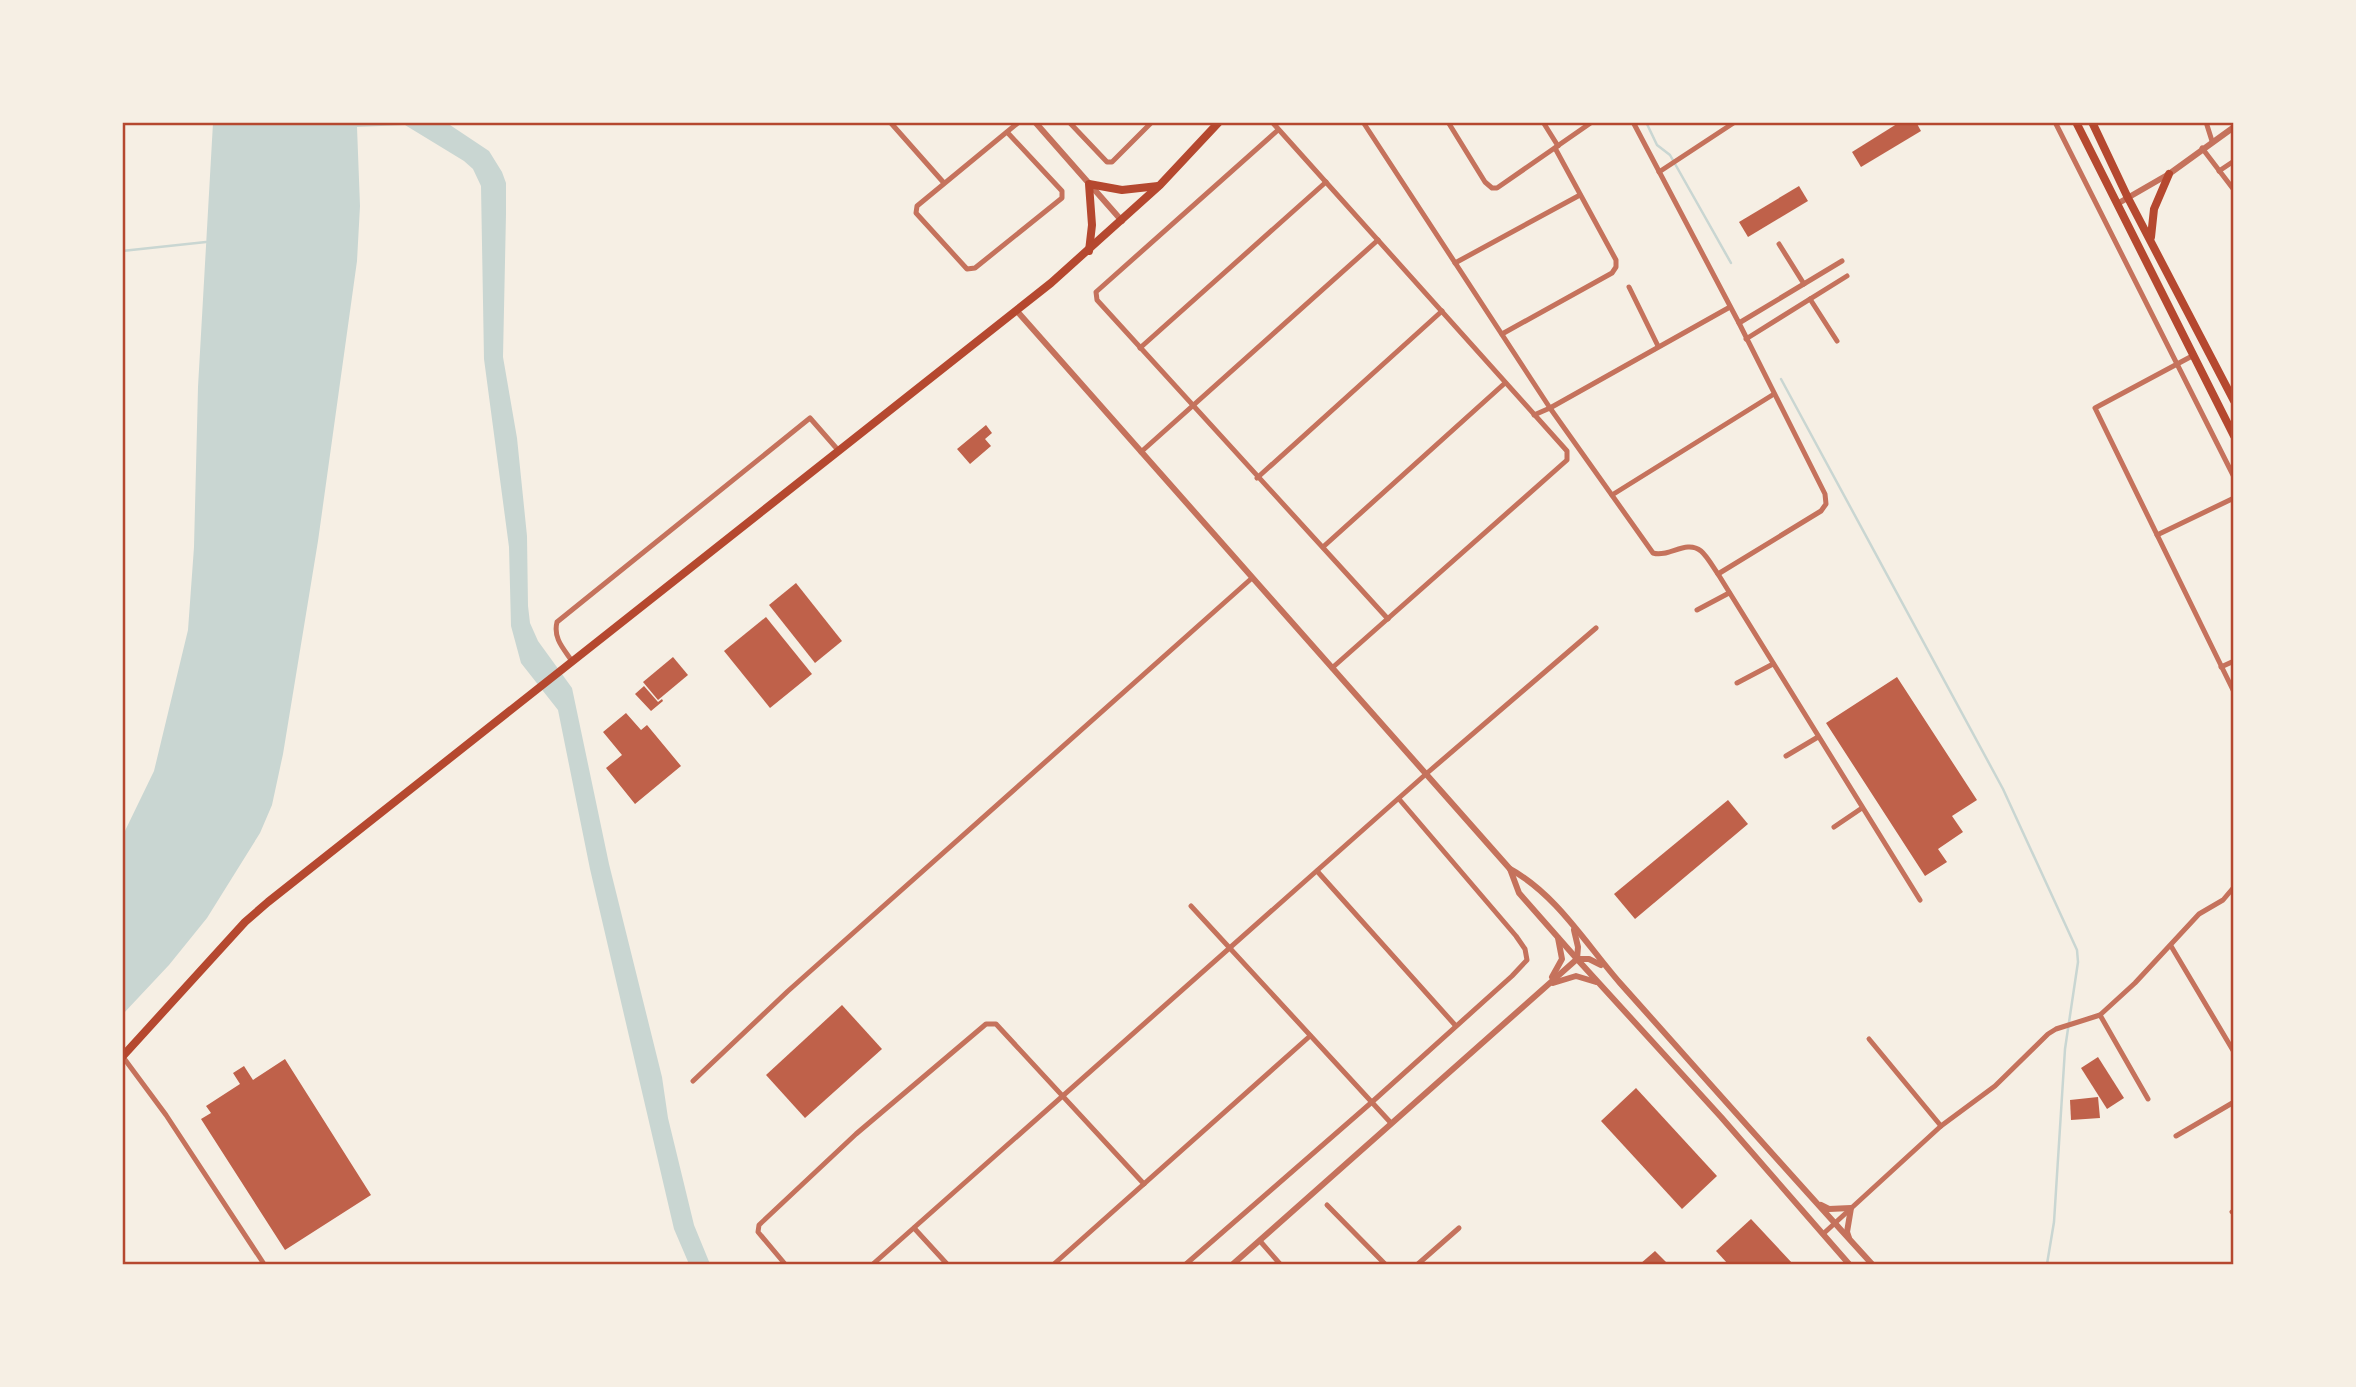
<svg xmlns="http://www.w3.org/2000/svg" width="2356" height="1387" font-family="Commissioner,sans-serif">
<style>
.water{fill:#c9d6d2}
.lines{fill:none;stroke-linecap:round;stroke-linejoin:round}
.stream{stroke:#c9d6d2;stroke-width:2.5}
.building{fill:#bf614a}
.minor{stroke:#c5725c;stroke-width:5}
.tertiary{stroke:#c5725c;stroke-width:6}
.primary{stroke:#b5482f;stroke-width:8}
.neatline{fill:none;stroke:#b5482f;stroke-width:2.5}
</style>
<rect width="100%" height="100%" fill="#f6efe4"/>
<polygon class="water" points="213,123 447,123 489,151 502,172 506,183 506,214 503,357 517,438 527,536 528,606 530,623 538,641 572,688 609,864 662,1077 668,1118 694,1225 710,1264 689,1264 674,1229 590,869 558,710 521,663 511,626 509,547 484,359 481,186 473,169 464,161 405,125 357,127 360,206 357,261 318,541 283,754 272,805 260,833 207,918 169,965 123,1014 123,835 154,771 188,630 194,547 198,387"/>
<g class="lines">
<g class="stream">
<polyline points="1646,122 1657,145 1670,155 1731,263"/>
<polyline points="122,251 206,242"/>
<polyline points="1781,379 2003,789 2077,950 2078,962 2065,1049 2054,1222 2047,1264"/>
</g>
</g>
<g class="building">
<polygon points="1900,122 1916,122 1921,131 1861,167 1852,152"/>
<polygon points="1799,186 1808,201 1748,237 1739,222"/>
<polygon points="986,425 992,433 985,439 991,446 970,464 957,449"/>
<polygon points="796,583 842,641 815,663 769,605"/>
<polygon points="766,617 812,674 770,708 724,651"/>
<polygon points="673,657 688,675 658,700 643,682"/>
<polygon points="1897,677 1977,800 1952,816 1963,832 1938,849 1947,862 1925,876 1826,723"/>
<polygon points="644,686 658,702 662,699 663,701 651,711 635,694"/>
<polygon points="626,713 641,730 647,725 681,766 635,804 606,768 622,755 603,732"/>
<polygon points="1728,800 1748,824 1635,919 1614,894"/>
<polygon points="842,1005 882,1049 805,1118 766,1075"/>
<polygon points="2098,1057 2124,1098 2107,1109 2081,1068"/>
<polygon points="285,1059 371,1195 285,1250 201,1119 211,1113 206,1106 240,1084 233,1073 244,1066 253,1080"/>
<polygon points="1636,1088 1717,1176 1682,1209 1601,1121"/>
<polygon points="2098,1097 2100,1118 2071,1120 2070,1100"/>
<polygon points="1751,1219 1793,1264 1728,1264 1716,1251"/>
<polygon points="1655,1251 1668,1264 1640,1264"/>
</g>
<g class="lines">
<g class="minor">
<polyline points="890,122 944,183"/>
<polyline points="1069,122 1107,162 1112,162 1152,122"/>
<polyline points="1272,122 1567,451 1567,460 1332,668"/>
<path d="M1363,122l187,286 103,145c16,5 33,-14 48,-2 6,5 12,16 17,23l202,326"/>
<polyline points="1448,122 1485,182 1492,188 1497,188 1592,122"/>
<polyline points="1543,122 1558,146"/>
<polyline points="1633,122 1739,323 1825,494 1826,504 1821,511 1718,574"/>
<polyline points="2055,122 2234,477"/>
<polyline points="2206,122 2212,141"/>
<polyline points="1278,130 1096,292 1097,300 1388,619"/>
<path d="M1007,132l55,59v7l-87,70 -8,1 -51,-56 1,-7c34,-28 68,-56 102,-84"/>
<polyline points="2202,148 2234,190"/>
<polyline points="2219,171 2234,161"/>
<polyline points="1659,172 1735,122"/>
<polyline points="1779,244 1804,284"/>
<polyline points="1455,263 1580,195"/>
<polyline points="1629,287 1658,346"/>
<polyline points="1810,299 1837,341"/>
<polyline points="1739,323 1842,261"/>
<polyline points="1502,334 1612,273 1616,267 1616,260 1555,148"/>
<polyline points="1746,339 1847,276"/>
<polyline points="1140,348 1326,182"/>
<polyline points="2194,355 2095,408 2234,692"/>
<polyline points="1534,415 1550,408 1730,307"/>
<polyline points="1141,452 1378,240"/>
<polyline points="1257,478 1442,311"/>
<polyline points="1612,495 1774,394"/>
<polyline points="2157,535 2234,498"/>
<polyline points="1323,547 1505,383"/>
<polyline points="1697,610 1729,593"/>
<path d="M572,661c-9,-13 -19,-23 -15,-39l253,-204 28,32"/>
<polyline points="2221,667 2234,661"/>
<polyline points="1737,683 1773,664"/>
<polyline points="1786,756 1818,737"/>
<polyline points="1834,827 1862,808"/>
<polyline points="1317,871 1455,1025"/>
<polyline points="1191,906 1391,1123"/>
<polyline points="2171,946 2234,1052"/>
<polyline points="2100,1015 2148,1099"/>
<polyline points="1869,1039 1941,1126"/>
<polyline points="123,1057 166,1115 264,1264"/>
<polyline points="693,1081 788,991 1252,578"/>
<polyline points="2176,1136 2234,1102"/>
<polyline points="1327,1205 1385,1264"/>
<polyline points="2232,1212 2234,1211"/>
<polyline points="914,1228 947,1264"/>
<polyline points="1823,1234 1941,1126 1995,1086 2048,1034 2056,1029 2100,1015 2135,983 2199,914 2223,900 2234,887"/>
<polyline points="1260,1241 1280,1264"/>
<polyline points="785,1264 758,1232 759,1225 856,1134 986,1024 996,1024 1144,1184"/>
<polyline points="873,1264 1426,774 1596,628"/>
<polyline points="1054,1264 1310,1036"/>
<polyline points="1186,1264 1372,1102 1512,976 1527,960 1525,949 1516,936 1399,799"/>
<polyline points="1418,1264 1459,1228"/>
</g>
<g class="tertiary">
<polyline points="1035,122 1122,221"/>
<polyline points="2117,204 2169,174 2234,127"/>
<polyline points="1016,310 1510,869 1519,893 1577,959 1721,1117 1849,1264"/>
<path d="M1510,869c46,25 76,75 110,114 84,94 167,188 252,281"/>
<polyline points="1574,930 1578,947 1577,959"/>
<polyline points="1577,959 1589,959 1601,965"/>
<polyline points="1552,977 1562,959 1558,938"/>
<polyline points="1553,983 1576,976 1596,982"/>
<polyline points="1821,1205 1829,1209 1851,1208 1847,1232 1849,1238"/>
<polyline points="1233,1264 1577,959"/>
</g>
<g class="primary">
<polyline points="2076,122 2234,436"/>
<polyline points="2092,122 2128,198 2234,401"/>
<polyline points="2151,237 2154,209 2169,174"/>
<polyline points="1089,251 1092,225 1089,184 1122,190 1158,186"/>
<polyline points="122,1057 245,922 268,902 1051,283 1160,185 1219,122"/>
</g>
</g>
<rect width="2356" height="1387" fill="none" stroke="#f6efe4" stroke-width="248"/>
<rect x="124" y="124" width="2108" height="1139" class="neatline"/>
</svg>
